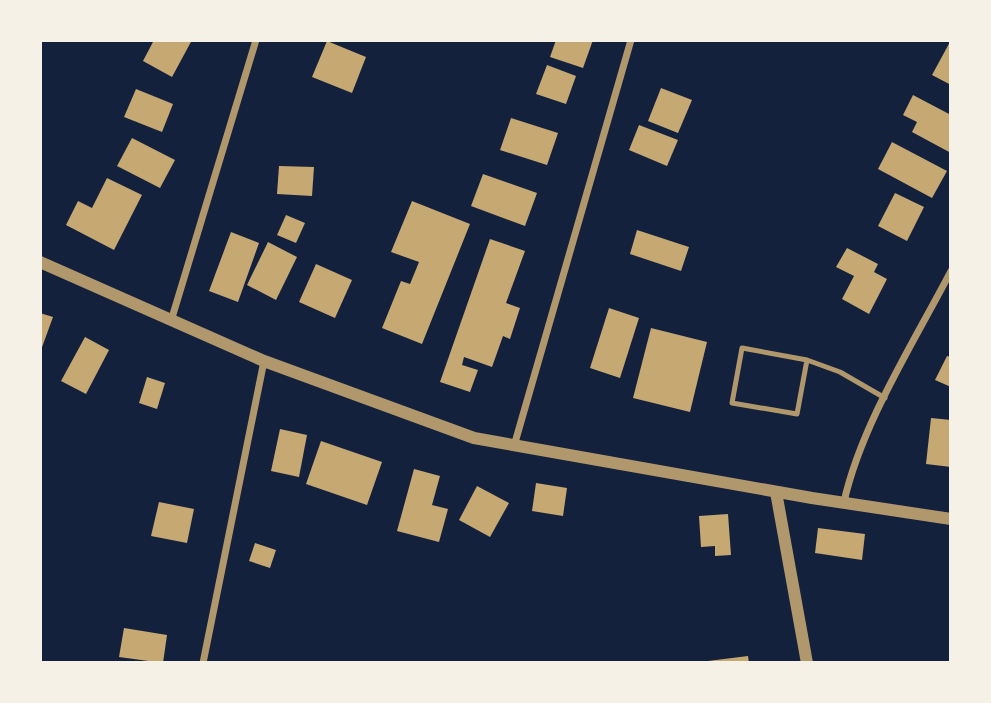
<svg xmlns="http://www.w3.org/2000/svg" width="991" height="703" font-family="Quicksand,sans-serif">
<style>
.building{fill:#c6a872}
.lines{fill:none;stroke-linecap:round;stroke-linejoin:round}
.service{stroke:#b1986c;stroke-width:5}
.minor{stroke:#b1986c;stroke-width:7}
.tertiary{stroke:#b1986c;stroke-width:12}
</style>
<rect width="100%" height="100%" fill="#14213d"/>
<g class="building">
<polygon points="154,40 192,40 172,77 143,61"/>
<polygon points="556,40 593,40 583,68 550,57"/>
<polygon points="951,40 951,85 932,75"/>
<polygon points="327,41 366,57 352,93 312,77"/>
<polygon points="547,65 576,76 566,104 536,94"/>
<polygon points="661,88 692,100 678,133 648,121"/>
<polygon points="136,89 173,104 162,132 124,117"/>
<polygon points="913,95 951,115 951,153 912,132 917,122 903,115"/>
<polygon points="511,118 558,133 547,165 500,150"/>
<polygon points="639,125 678,140 667,166 629,150"/>
<polygon points="132,138 175,160 160,188 117,166"/>
<polygon points="892,142 947,171 932,198 878,169"/>
<polygon points="279,166 314,167 312,196 277,194"/>
<polygon points="483,174 537,193 525,226 471,206"/>
<polygon points="107,178 142,195 114,250 66,225 78,201 92,208"/>
<polygon points="895,193 924,207 907,241 878,226"/>
<polygon points="412,201 470,224 422,344 382,328 401,281 410,284 419,262 391,252"/>
<polygon points="286,215 305,223 296,243 277,235"/>
<polygon points="637,230 689,247 681,271 630,254"/>
<polygon points="231,232 259,243 238,302 209,291"/>
<polygon points="490,239 525,251 506,303 520,308 510,339 503,336 492,367 464,357 462,365 478,370 470,392 440,382"/>
<polygon points="268,242 297,257 276,300 247,285"/>
<polygon points="847,248 878,264 874,272 887,279 869,314 842,299 854,276 836,267"/>
<polygon points="316,264 352,280 335,318 299,302"/>
<polygon points="609,308 639,318 620,378 590,368"/>
<polygon points="40,313 53,317 41,350 40,350"/>
<polygon points="651,328 707,342 690,412 633,398"/>
<polygon points="85,337 109,350 86,394 61,381"/>
<polygon points="947,356 951,357 951,387 935,380"/>
<polygon points="147,377 165,383 157,409 139,403"/>
<polygon points="931,418 951,420 951,467 926,464"/>
<polygon points="280,429 307,435 299,477 271,471"/>
<polygon points="321,441 382,462 367,505 306,484"/>
<polygon points="414,469 440,476 432,505 448,509 439,542 397,531"/>
<polygon points="536,483 567,488 563,516 532,511"/>
<polygon points="477,486 509,503 490,537 459,520"/>
<polygon points="159,502 194,509 187,543 151,536"/>
<polygon points="728,514 731,555 715,556 715,546 701,547 699,516"/>
<polygon points="818,528 865,534 862,560 815,553"/>
<polygon points="255,543 276,550 270,568 249,561"/>
<polygon points="124,628 167,635 163,663 119,657"/>
<polygon points="748,656 749,663 708,663 708,661"/>
</g>
<g class="lines">
<polyline class="service" points="807,360 797,414 732,403 742,348 807,360 840,372 885,398"/>
<g class="minor">
<polyline points="171,321 256,40"/>
<polyline points="514,446 631,40"/>
<path d="M844,502c17,-77 70,-160 107,-231"/>
<polyline points="203,663 264,361"/>
</g>
<g class="tertiary">
<polyline points="40,262 264,361 474,438 812,498 951,519"/>
<polyline points="776,492 807,663"/>
</g>
</g>
<rect width="991" height="703" fill="none" stroke="#f6f1e7" stroke-width="84"/>
</svg>
